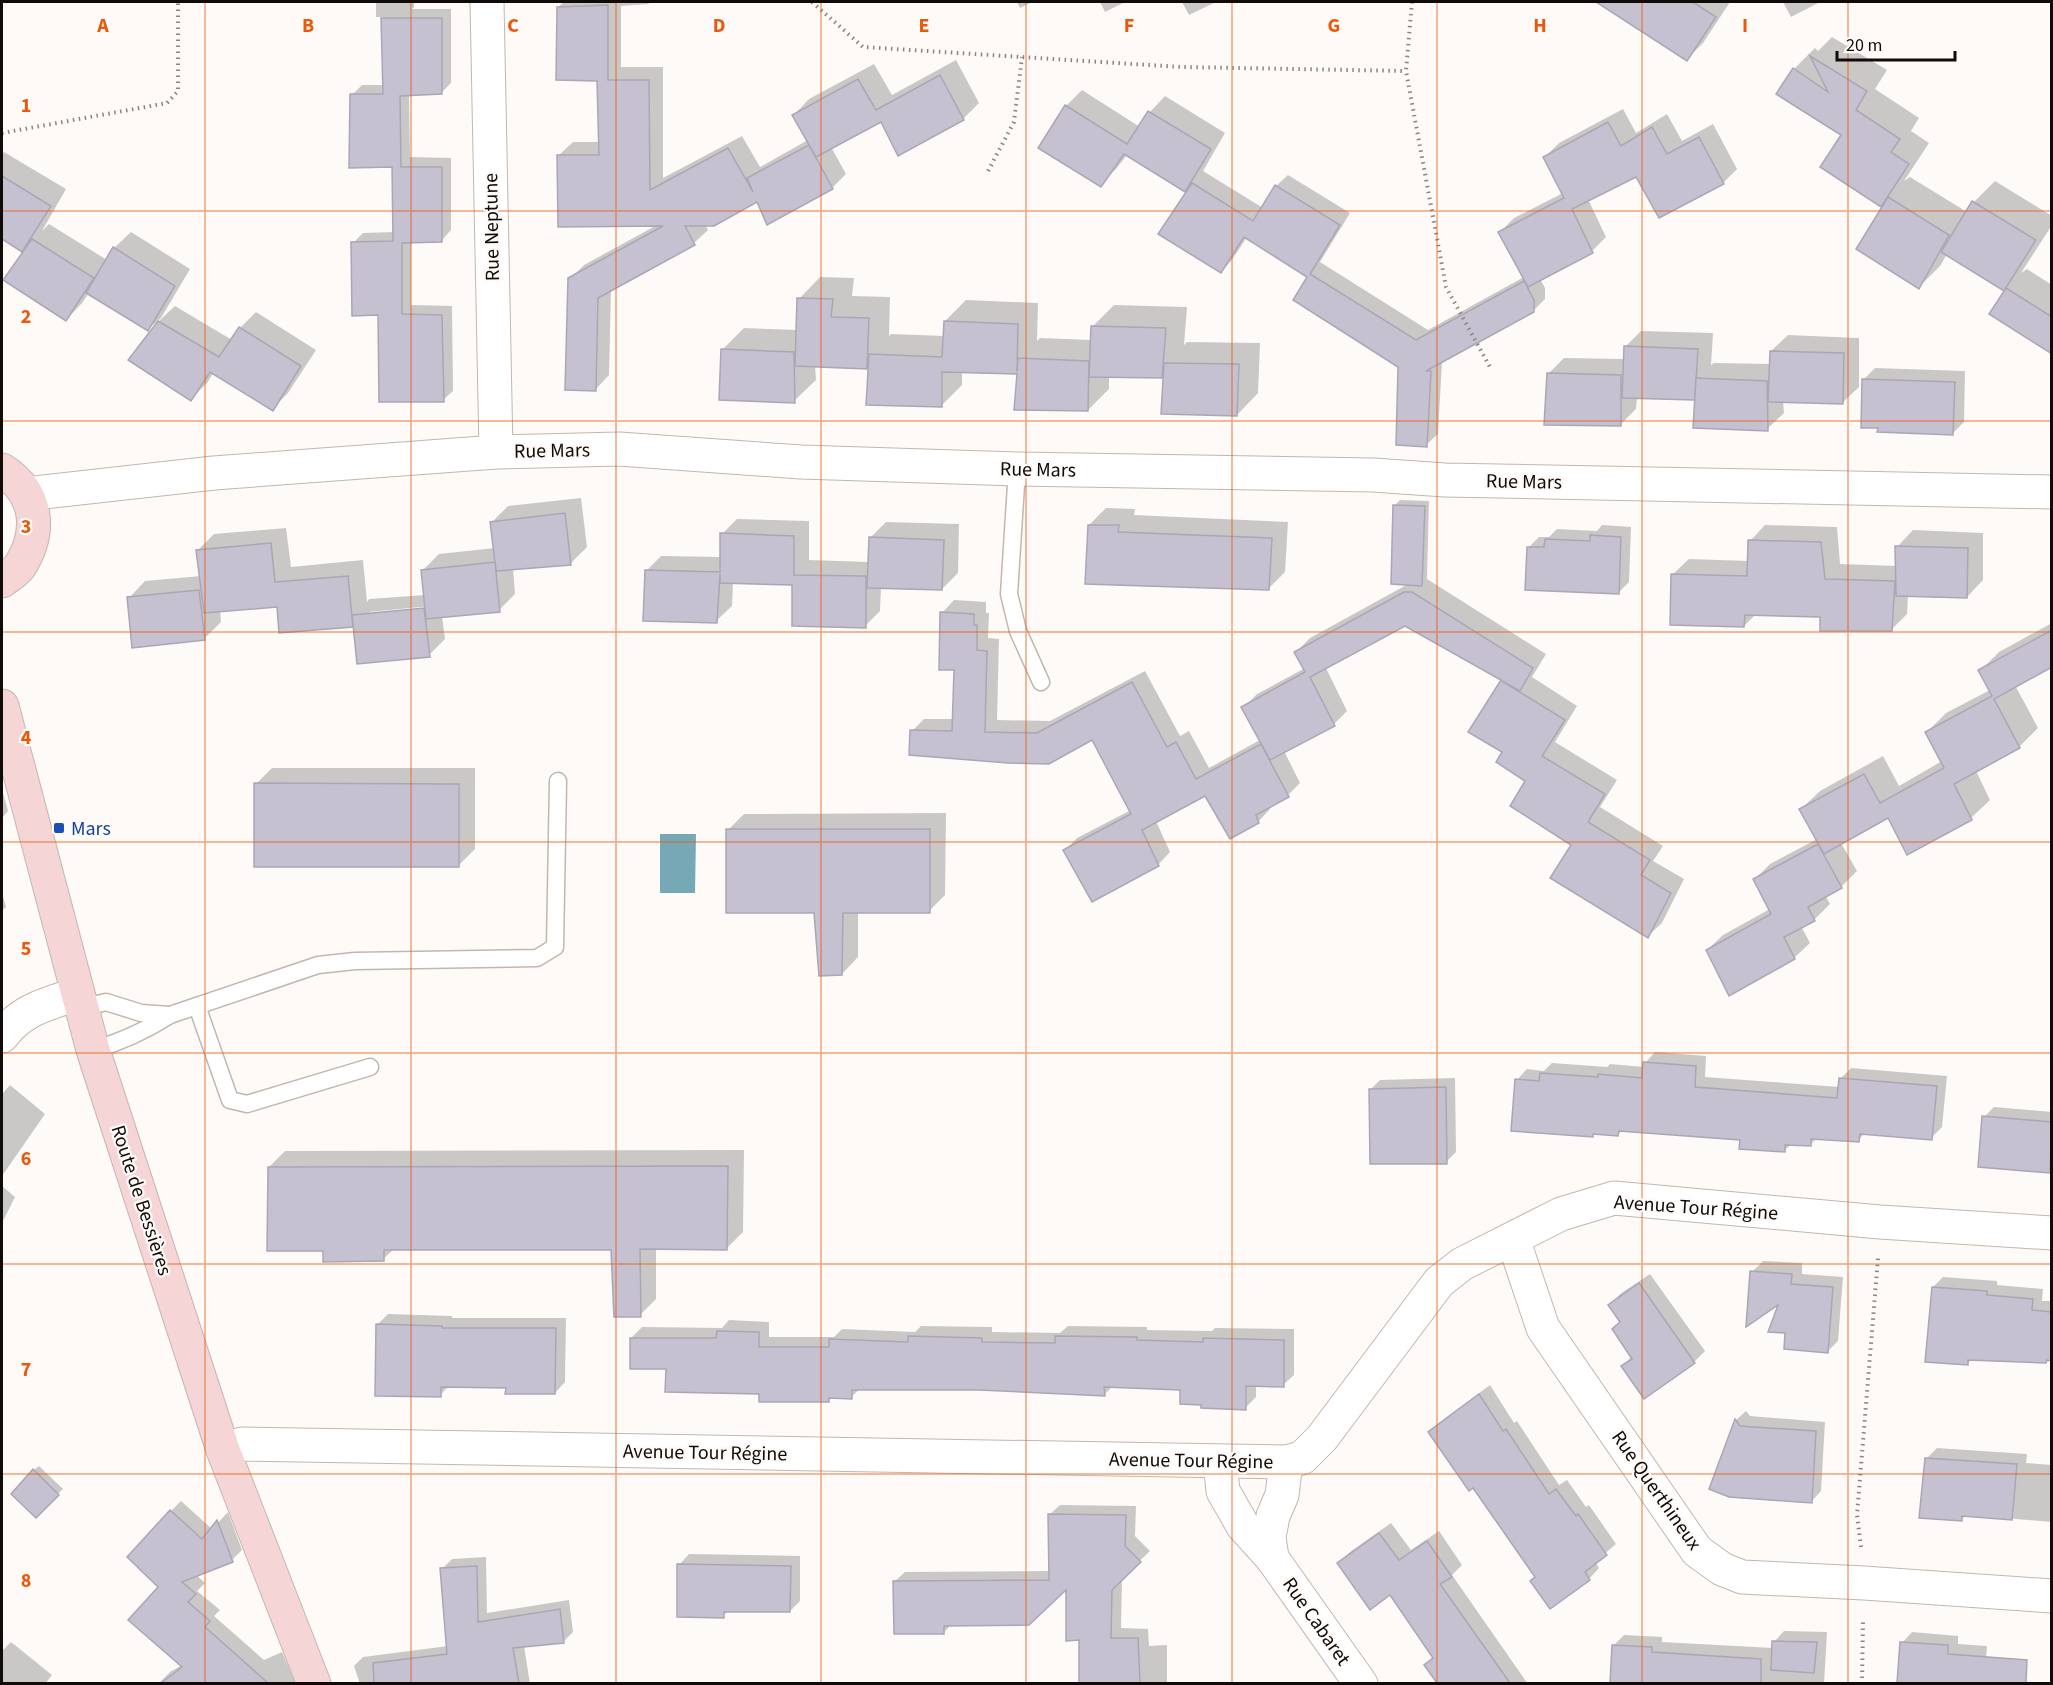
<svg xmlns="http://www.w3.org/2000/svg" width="2053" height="1685" font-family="'Source Sans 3',sans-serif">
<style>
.water{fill:#76a8b6}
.shadow{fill:#0003;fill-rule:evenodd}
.building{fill:#c6c1d0;stroke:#aaa6b4;stroke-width:1.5}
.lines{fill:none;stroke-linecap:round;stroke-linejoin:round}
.service-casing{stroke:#c5b6ad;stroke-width:19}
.minor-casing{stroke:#c5b6ad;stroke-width:35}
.secondary-casing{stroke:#c5b6ad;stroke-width:35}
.path{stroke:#898583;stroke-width:4;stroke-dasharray:1.5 4.5;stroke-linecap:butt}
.service{stroke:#fff;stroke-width:16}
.minor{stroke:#fff;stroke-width:33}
.secondary{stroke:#f6d5d7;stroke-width:33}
.grid{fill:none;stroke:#e8590c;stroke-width:1.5;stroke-opacity:0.55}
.transit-dot{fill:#1a4fb4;stroke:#fdfaf8;stroke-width:2}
.labels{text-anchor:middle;stroke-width:4.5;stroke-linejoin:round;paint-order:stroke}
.street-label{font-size:20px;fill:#100b08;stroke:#fdfaf8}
.transit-label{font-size:20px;fill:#164399;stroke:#fdfaf8;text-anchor:start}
.grid-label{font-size:20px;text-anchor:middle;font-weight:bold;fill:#e8590c;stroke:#fdfaf8;stroke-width:4.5;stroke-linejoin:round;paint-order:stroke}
</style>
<rect width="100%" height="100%" fill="#fdfaf8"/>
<polygon class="water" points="660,834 696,834 695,893 660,893"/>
<g class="shadow">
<polygon points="376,2 414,2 414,7 412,9 451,9 451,83 441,93 409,94 410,157 451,158 451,230 442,240 411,241 411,305 452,306 453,391 443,400 353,243 363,233 394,232 394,166 352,95 362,85 384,85 383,17 376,17"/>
<polygon points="564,2 651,2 648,4 621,6 621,67 663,67 663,178 742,136 760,167 808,140 794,115 809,99 874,64 892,95 956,60 979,103 963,119 882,120 831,147 846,174 832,188 758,200 705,224 708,230 694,243 611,289 609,375 596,389 570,279 584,265 657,225 559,155 573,142 600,142 599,80 558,7"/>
<polygon points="1017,2 1032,2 1020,8"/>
<polygon points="1100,2 1125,2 1105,12"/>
<polygon points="1182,2 1216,2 1189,15"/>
<polygon points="1638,2 1730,2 1703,43 1687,59 1626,20"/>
<polygon points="1783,2 1820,2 1791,17"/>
<polygon points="1832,37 1887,70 1875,89 1919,118 1911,131 1929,143 1904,181 1910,177 1967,212 1974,202 1995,181 2052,216 2052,225 2021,273 2027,269 2052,285 2052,352 1991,313 2010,282 2003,289 1947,254 1940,266 1919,287 1887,200 1881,205 1843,134 1794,69 1815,48 1818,51"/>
<polygon points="1082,90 1140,127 1150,112 1165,96 1225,133 1203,171 1263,208 1276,186 1288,175 1350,213 1320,262 1428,330 1524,277 1500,232 1514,218 1563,193 1545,157 1559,143 1623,109 1636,133 1667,114 1682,141 1713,124 1737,169 1723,183 1637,175 1588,199 1606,237 1592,251 1540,279 1545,288 1545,299 1533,311 1442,361 1438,434 1426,445 1399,366 1309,276 1247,237 1232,260 1221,271 1192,183 1185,190 1127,155 1116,169 1100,185 1066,106"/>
<polygon points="4,152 66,189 42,231 49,224 107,260 114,248 131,232 190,269 161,318 147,330 89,293 82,303 66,320 28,246 27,245 22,250 2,238 2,155"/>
<polygon points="820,277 854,278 852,296 890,297 889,336 891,334 945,336 945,321 966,300 1038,303 1037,341 1040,338 1092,340 1092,327 1114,305 1187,307 1184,345 1187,342 1260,343 1258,393 1237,415 1165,373 1162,377 1109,376 1109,389 1088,410 1018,372 962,371 962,385 941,406 870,365 867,368 815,366 816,380 794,401 722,350 744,328 798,330 799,299"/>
<polygon points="175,306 232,340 240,328 256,312 316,350 288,393 272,409 214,372 207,383 191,399 130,360 161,319"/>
<polygon points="1641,331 1713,333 1711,365 1714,363 1771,364 1771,351 1788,335 1859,338 1859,387 1842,403 1783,401 1784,413 1767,429 1697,396 1637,397 1636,409 1620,425 1548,374 1564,358 1625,359 1625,347"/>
<polygon points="1875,368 1965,371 1964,422 1953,433 1864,379"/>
<path d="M581,498l6,49 -16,16 -58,5 2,26 -16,16 -57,6 3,23 -16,16 -75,-32 -2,2 -74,-20 -58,5 1,12 -16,16 -76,-40 16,-17 56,-5 -3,-26 16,-16 72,-6 5,39 72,-7 4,42 2,-3 56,-4 -2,-25 16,-16 56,-6 -3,-26 16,-16zM431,606l1,3 -63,6v-3z"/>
<polygon points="1400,500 1429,501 1427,579 1546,654 1532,677 1577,706 1555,742 1617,780 1600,807 1663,846 1653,861 1684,879 1662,923 1648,936 1573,844 1505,752 1470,731 1503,679 1405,624 1326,668 1347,711 1334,724 1284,751 1300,783 1288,795 1269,806 1270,809 1258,822 1206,794 1156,821 1170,852 1158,865 1065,850 1077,838 1131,810 1093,738 912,731 924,719 954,719 956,669 942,613 954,600 986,602 986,613 989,613 988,638 999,639 997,720 1050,721 1145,671 1180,736 1189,731 1209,768 1260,740 1243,708 1257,694 1305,668 1296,652 1310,638 1410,583 1395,505"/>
<polygon points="1106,508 1135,509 1134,515 1288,522 1285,572 1269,588 1089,525"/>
<polygon points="737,519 809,521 809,560 869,562 870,538 886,522 959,524 958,573 942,589 881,587 880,611 865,626 794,583 733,582 732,606 716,621 646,571 661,556 722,557 722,534"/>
<polygon points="1602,525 1631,527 1629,582 1618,593 1529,547 1539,537 1549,537 1557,529 1597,531"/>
<polygon points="1765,525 1837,527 1840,564 1897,566 1897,547 1913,530 1983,533 1983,580 1967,597 1908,595 1907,614 1891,630 1822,615 1756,614 1744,626 1673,574 1689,559 1749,561 1750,541"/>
<polygon points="2052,623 2052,666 2016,687 2038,728 2019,747 1976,771 1990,800 1971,818 1908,853 1888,816 1841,843 1857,871 1841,887 1825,895 1830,904 1814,920 1801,926 1810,943 1794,958 1707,950 1723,935 1770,909 1755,879 1770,864 1817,839 1801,809 1820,791 1883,756 1899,786 1942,761 1927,732 1946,713 1990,690 1980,671 1999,652"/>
<polygon points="272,768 475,768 475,849 459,865 256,784"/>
<polygon points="2,789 8,811 2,818"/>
<polygon points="946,813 945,895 929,911 858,911 858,957 842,974 815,911 728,830 744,814"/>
<polygon points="2,893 6,907 2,911"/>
<polygon points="1655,1052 1706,1056 1705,1077 1840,1087 1840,1079 1851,1068 1947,1076 1942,1127 1931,1138 1865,1133 1858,1140 1817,1138 1810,1145 1791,1144 1784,1151 1742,1139 1623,1129 1618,1134 1595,1133 1593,1135 1517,1080 1527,1069 1544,1071 1552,1063 1607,1067 1610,1064 1644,1067 1645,1063"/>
<polygon points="1455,1078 1456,1152 1446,1162 1370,1090 1380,1080"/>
<polygon points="10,1085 45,1114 2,1176 2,1094"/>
<polygon points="1994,1107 2052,1112 2052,1170 1979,1166 1984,1117"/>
<polygon points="744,1150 743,1232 727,1248 656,1248 656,1299 640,1315 612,1248 394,1249 383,1259 325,1249 269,1167 285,1151"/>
<polygon points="2,1186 15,1197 2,1223"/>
<polygon points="1763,1261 1802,1263 1802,1274 1843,1277 1838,1341 1827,1352 1787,1332 1781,1301 1752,1272"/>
<polygon points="1650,1274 1705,1351 1694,1362 1644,1397 1623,1366 1632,1356 1622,1321 1610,1305 1620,1294"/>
<polygon points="1943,1277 1997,1281 1997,1285 2043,1289 2042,1301 2052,1301 2052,1359 2046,1362 1972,1359 1967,1364 1933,1287"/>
<polygon points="388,1314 452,1316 452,1318 566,1318 565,1382 555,1393 507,1387 450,1385 440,1395 377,1325"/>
<polygon points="729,1320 769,1322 769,1337 834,1337 842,1329 915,1332 921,1326 992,1327 992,1332 1060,1333 1068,1326 1147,1327 1147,1330 1212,1331 1215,1328 1294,1329 1294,1375 1283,1385 1256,1385 1256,1397 1245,1408 1203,1403 1182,1388 1113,1386 1104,1395 936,1387 861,1388 851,1397 833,1396 828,1401 760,1393 667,1367 631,1338 642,1327 722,1328"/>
<polygon points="1490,1385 1514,1423 1517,1421 1559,1485 1567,1480 1586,1507 1589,1505 1616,1544 1595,1562 1599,1568 1589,1579 1537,1576 1474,1486 1429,1432 1440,1422"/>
<polygon points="1746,1411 1750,1416 1825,1422 1821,1491 1811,1502 1711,1488 1736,1420"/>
<polygon points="1937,1448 2027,1454 2026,1463 2052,1465 2052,1522 1966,1515 1961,1520 1927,1458"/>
<polygon points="39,1466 63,1489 36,1516 34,1470"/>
<polygon points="181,1501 212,1529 228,1512 242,1550 232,1560 196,1575 205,1583 197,1591 220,1610 214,1616 264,1660 282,1652 296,1684 160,1684 160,1682 170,1672 182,1665 161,1587 171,1511"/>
<polygon points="1060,1505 1136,1506 1135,1536 1150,1551 1122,1578 1121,1628 1148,1629 1149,1646 1167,1645 1167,1684 1080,1684 1081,1639 1067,1587 952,1624 943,1633 894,1582 905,1572 1050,1571 1049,1515"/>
<polygon points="1391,1523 1411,1550 1439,1531 1462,1565 1452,1575 1528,1684 1438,1684 1425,1665 1434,1656 1391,1593 1339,1563 1350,1552"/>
<polygon points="689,1554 800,1556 800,1601 790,1611 729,1610 723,1616 679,1565"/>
<polygon points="486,1557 487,1613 569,1600 573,1632 564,1641 524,1646 530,1684 360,1684 354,1666 363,1657 448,1646 442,1569 452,1559"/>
<polygon points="1784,1631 1827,1632 1824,1684 1612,1684 1614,1645 1624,1635 1662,1637 1662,1642 1773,1648 1774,1642"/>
<polygon points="1912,1632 1958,1636 1958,1644 1987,1646 1984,1684 1899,1684 1902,1643"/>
<polygon points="11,1642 52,1675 45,1684 2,1684 2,1651"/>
</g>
<g class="building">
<polygon points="1596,2 1693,2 1716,17 1687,61"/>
<polygon points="608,5 608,80 649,80 650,190 728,148 753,192 747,178 809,145 833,189 767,225 757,202 714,226 685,226 695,245 598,298 596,391 565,390 568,278 663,226 558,227 557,155 599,155 597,81 556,80 557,7"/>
<polygon points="381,18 442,18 442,94 400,96 401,167 442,167 442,242 402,243 402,314 442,315 444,402 379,402 378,315 352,316 351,242 393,241 392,167 349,168 350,94 383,94"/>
<polygon points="1810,56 1867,91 1856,110 1900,139 1891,152 1909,164 1881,207 1820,167 1841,135 1776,94 1793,68 1828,92"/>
<polygon points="940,75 964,120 898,156 881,122 816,157 792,115 858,79 876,110"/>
<polygon points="1065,105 1127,144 1148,111 1211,149 1185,192 1124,154 1101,187 1038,148"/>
<polygon points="1608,122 1621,146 1652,127 1667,154 1699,137 1724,184 1659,218 1636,177 1572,209 1593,253 1528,287 1498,232 1564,198 1543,157"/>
<polygon points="2,176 51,206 22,252 2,239"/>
<polygon points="1192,183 1253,221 1275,185 1340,225 1310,274 1416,340 1524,281 1534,300 1534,312 1426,371 1431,371 1427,447 1396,445 1398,367 1293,300 1307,277 1244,237 1221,273 1158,234"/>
<polygon points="1888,197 1949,235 1919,289 1856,249"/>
<polygon points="1972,201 2036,240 2004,291 1941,252"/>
<polygon points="32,239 94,278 66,321 3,280"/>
<polygon points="113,247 175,286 148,331 86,293"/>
<polygon points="2006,288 2052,317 2052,354 1989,314"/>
<polygon points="797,298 833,299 831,317 869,318 867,369 795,366"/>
<polygon points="158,321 219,357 239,327 301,366 273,411 210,372 191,401 128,360"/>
<polygon points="944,321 1018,324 1017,372 1018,358 1089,361 1088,411 1014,410 1017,374 942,372 942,407 866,405 869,354 942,357"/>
<polygon points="1091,326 1166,328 1162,378 1089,377"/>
<polygon points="1624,346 1698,349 1695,400 1622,398"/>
<polygon points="721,349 794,352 795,403 719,400"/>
<polygon points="1770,351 1844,353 1843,404 1768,402"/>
<polygon points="1164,363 1239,364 1237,416 1161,414"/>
<polygon points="1547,373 1621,375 1621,426 1544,425"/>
<polygon points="1696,378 1767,381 1768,431 1693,428"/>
<polygon points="1862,379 1955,382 1953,435 1877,432 1878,428 1861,428"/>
<polygon points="1393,505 1425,506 1422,586 1391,584"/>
<polygon points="565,513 571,565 496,571 490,522"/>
<polygon points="1088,525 1119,525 1118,532 1272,538 1269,590 1085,584"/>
<polygon points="720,533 794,536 794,575 866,576 866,628 792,626 792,585 720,583 720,574 717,623 643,621 645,570 720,572"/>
<polygon points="1590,535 1621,537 1619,594 1525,590 1527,547 1544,547 1545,539 1590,541"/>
<polygon points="869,537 944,540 942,590 867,588"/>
<polygon points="1748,540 1821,542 1825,579 1895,581 1892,631 1820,631 1820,617 1745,615 1744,627 1670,625 1671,574 1747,576"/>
<polygon points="271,543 275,582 348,576 353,627 279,633 277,607 204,613 196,550"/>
<polygon points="1895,546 1968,548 1967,598 1896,596"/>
<polygon points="495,562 500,612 426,619 421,570"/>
<polygon points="199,590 205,640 132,648 127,597"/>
<polygon points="1404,592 1412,592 1533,668 1520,691 1502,681 1565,720 1542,756 1605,794 1588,822 1650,860 1641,875 1671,893 1648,938 1550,878 1571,845 1510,806 1525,781 1496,762 1502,752 1468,732 1501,680 1405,626 1310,677 1335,726 1270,760 1241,707 1305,672 1294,652"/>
<polygon points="424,608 430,657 357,664 352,615"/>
<polygon points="940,612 974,614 974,625 977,625 977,650 987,651 985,732 1037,733 1132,682 1167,747 1176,742 1196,779 1261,744 1289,797 1256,815 1259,823 1230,839 1205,796 1142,830 1159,866 1092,902 1063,850 1131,814 1092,740 1049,764 1008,763 909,755 910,730 952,731 954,670 939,670"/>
<polygon points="2052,630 2052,667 1994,699 2020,748 1954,784 1972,820 1907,855 1888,818 1824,854 1799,809 1864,774 1880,803 1944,768 1925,732 1992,696 1978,670"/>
<polygon points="254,783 459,784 459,867 254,867"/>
<polygon points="726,829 930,829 930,913 843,913 842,975 819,976 814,913 726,913"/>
<polygon points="1818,844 1842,888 1808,907 1815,921 1784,937 1795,959 1729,996 1706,950 1771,914 1753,879"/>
<polygon points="1643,1062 1696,1066 1695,1087 1837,1098 1839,1078 1937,1086 1932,1140 1860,1134 1859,1142 1811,1139 1811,1146 1785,1145 1785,1152 1739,1149 1740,1140 1619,1131 1618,1136 1593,1134 1593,1137 1511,1131 1515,1079 1539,1081 1540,1073 1598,1077 1598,1074 1642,1078"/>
<polygon points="1446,1087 1447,1164 1370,1164 1369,1089"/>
<polygon points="1982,1116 2052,1122 2050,1173 1978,1167"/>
<polygon points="728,1166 727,1250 640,1249 641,1317 614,1317 611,1250 384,1250 384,1261 323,1262 323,1251 267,1251 268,1167"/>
<polygon points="1750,1271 1792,1274 1791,1284 1833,1287 1828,1353 1784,1349 1785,1333 1768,1332 1778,1305 1746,1327"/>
<polygon points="1639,1283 1695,1363 1644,1399 1621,1366 1632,1359 1612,1329 1620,1322 1608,1305"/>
<polygon points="1932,1287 1987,1291 1987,1295 2033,1299 2032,1310 2052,1312 2052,1361 2047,1360 2046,1363 1968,1360 1968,1365 1925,1362"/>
<polygon points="376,1324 442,1326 442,1328 556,1328 555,1394 505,1394 506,1388 441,1387 441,1397 375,1396"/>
<polygon points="717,1331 759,1332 759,1347 829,1347 829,1339 908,1342 908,1336 982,1338 982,1342 1055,1343 1055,1336 1137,1337 1137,1340 1203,1342 1203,1338 1284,1340 1284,1387 1246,1386 1246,1410 1201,1408 1201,1405 1180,1404 1180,1390 1104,1387 1105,1396 979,1390 852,1390 852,1399 829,1398 829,1402 759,1402 759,1394 665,1392 666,1369 630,1369 630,1338 716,1338"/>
<polygon points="1479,1394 1503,1431 1506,1429 1549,1494 1556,1489 1576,1516 1578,1514 1607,1555 1585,1572 1590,1580 1550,1609 1530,1581 1535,1577 1473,1488 1469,1491 1428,1432"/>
<polygon points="1735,1419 1740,1426 1816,1431 1812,1503 1729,1497 1709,1489"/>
<polygon points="1925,1458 2017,1464 2012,1520 1962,1516 1962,1521 1919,1518"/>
<polygon points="33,1469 59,1495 36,1518 11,1494"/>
<polygon points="170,1510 202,1539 217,1520 233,1562 182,1582 196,1594 188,1602 210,1621 205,1627 268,1683 161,1683 182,1667 128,1620 158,1587 127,1557"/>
<polygon points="1048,1514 1126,1515 1125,1546 1141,1562 1112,1590 1111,1638 1138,1638 1140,1683 1079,1683 1079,1640 1066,1641 1066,1590 1029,1625 944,1626 944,1634 894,1634 893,1581 1049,1580"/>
<polygon points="1379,1533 1399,1560 1427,1541 1452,1577 1440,1584 1510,1683 1437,1683 1424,1665 1433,1658 1390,1595 1370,1610 1337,1563"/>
<polygon points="677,1564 791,1566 790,1612 724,1612 724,1618 677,1617"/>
<polygon points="477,1566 478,1622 560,1609 564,1643 513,1648 519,1683 374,1683 373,1663 447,1654 440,1568"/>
<polygon points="1772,1641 1817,1642 1814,1673 1771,1670"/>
<polygon points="1900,1642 1948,1645 1948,1654 2027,1660 2026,1683 1897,1683"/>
<polygon points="1612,1645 1652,1647 1652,1652 1761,1659 1761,1683 1610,1683"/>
</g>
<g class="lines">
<defs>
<g id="service">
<polyline points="1017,469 1009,594 1018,631 1041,682"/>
<polyline points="197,1006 230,1100 247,1104 370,1067"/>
<path d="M81,1008l25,-6 35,11 29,2c-25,16 -49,27 -77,35"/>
<polyline points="170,1015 318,965 355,961 537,958 555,947 558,781"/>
</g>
<g id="minor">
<polyline points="487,2 496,452"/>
<polyline points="26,494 214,473 496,452 619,449 801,462 1017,469 1373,475 1445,480 2052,492"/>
<path d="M2,1036c20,-27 45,-32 75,-42"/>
<polyline points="1513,1239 1543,1328 1697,1551 1722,1569 1742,1577 1864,1583 2052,1596"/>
<polyline points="223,1450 242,1444 1286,1462 1302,1458 1322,1438 1439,1282 1462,1264 1561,1214 1614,1198 1880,1222 2052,1233"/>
<polyline points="1220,1462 1223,1491 1243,1526 1272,1558 1361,1684"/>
<polyline points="1272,1558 1269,1537 1273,1516 1282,1495 1286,1462"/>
</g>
<g id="secondary">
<path d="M2,470c36,23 40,61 18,96 -4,6 -13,11 -18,15"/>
<polyline points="2,706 93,1050 223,1450 314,1684"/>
</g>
</defs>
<use href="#service" class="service-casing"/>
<use href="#minor" class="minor-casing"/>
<use href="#secondary" class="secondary-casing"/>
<g class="path">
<polyline points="812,2 863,47 1181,67 1406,71"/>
<polyline points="1412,2 1406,71 1446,287 1491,369"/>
<polyline points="2,133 167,103 178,91 178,2"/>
<polyline points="988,171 1014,122 1022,57"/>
<polyline points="1861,1547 1857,1515 1878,1258"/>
<polyline points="1862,1684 1863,1620"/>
</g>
<use href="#service" class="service"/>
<use href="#minor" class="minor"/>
<use href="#secondary" class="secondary"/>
</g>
<path class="grid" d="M205,2v1682M411,2v1682M616,2v1682M821,2v1682M1026,2v1682M1232,2v1682M1437,2v1682M1642,2v1682M1848,2v1682M2,211h2050M2,421h2050M2,632h2050M2,842h2050M2,1053h2050M2,1264h2050M2,1474h2050"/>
<rect class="transit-dot" x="53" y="822" width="12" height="12" rx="3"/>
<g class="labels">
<g class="street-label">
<text transform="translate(491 227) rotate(-91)" y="7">Rue Neptune</text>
<text transform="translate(552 450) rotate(-1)" y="7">Rue Mars</text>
<text transform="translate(1038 469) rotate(1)" y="7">Rue Mars</text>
<text transform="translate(1524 481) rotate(1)" y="7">Rue Mars</text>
<text transform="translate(142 1200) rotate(72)" y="7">Route de Bessières</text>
<text transform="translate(1696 1207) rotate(4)" y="7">Avenue Tour Régine</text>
<text transform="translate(705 1452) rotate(1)" y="7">Avenue Tour Régine</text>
<text transform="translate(1191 1460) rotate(1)" y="7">Avenue Tour Régine</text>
<text transform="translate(1657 1490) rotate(55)" y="7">Rue Querthineux</text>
<text transform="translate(1317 1621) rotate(55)" y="7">Rue Cabaret</text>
</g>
<g class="transit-label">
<text x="71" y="835">Mars</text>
</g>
</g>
<g class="grid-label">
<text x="103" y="32">A</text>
<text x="308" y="32">B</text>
<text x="513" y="32">C</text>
<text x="719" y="32">D</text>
<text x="924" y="32">E</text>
<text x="1129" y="32">F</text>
<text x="1334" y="32">G</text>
<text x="1540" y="32">H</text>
<text x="1745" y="32">I</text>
<text x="26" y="112">1</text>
<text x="26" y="323">2</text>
<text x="26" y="533">3</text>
<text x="26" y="744">4</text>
<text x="26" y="955">5</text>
<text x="26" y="1165">6</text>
<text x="26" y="1376">7</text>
<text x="26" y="1587">8</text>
</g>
<rect width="2053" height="1685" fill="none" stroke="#100b08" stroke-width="6"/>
<path d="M1837 51v9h118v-9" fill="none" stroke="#100b08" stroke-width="3"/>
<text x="1846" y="51" font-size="18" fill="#100b08" stroke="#fdfaf8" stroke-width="4.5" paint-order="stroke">20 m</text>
</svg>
